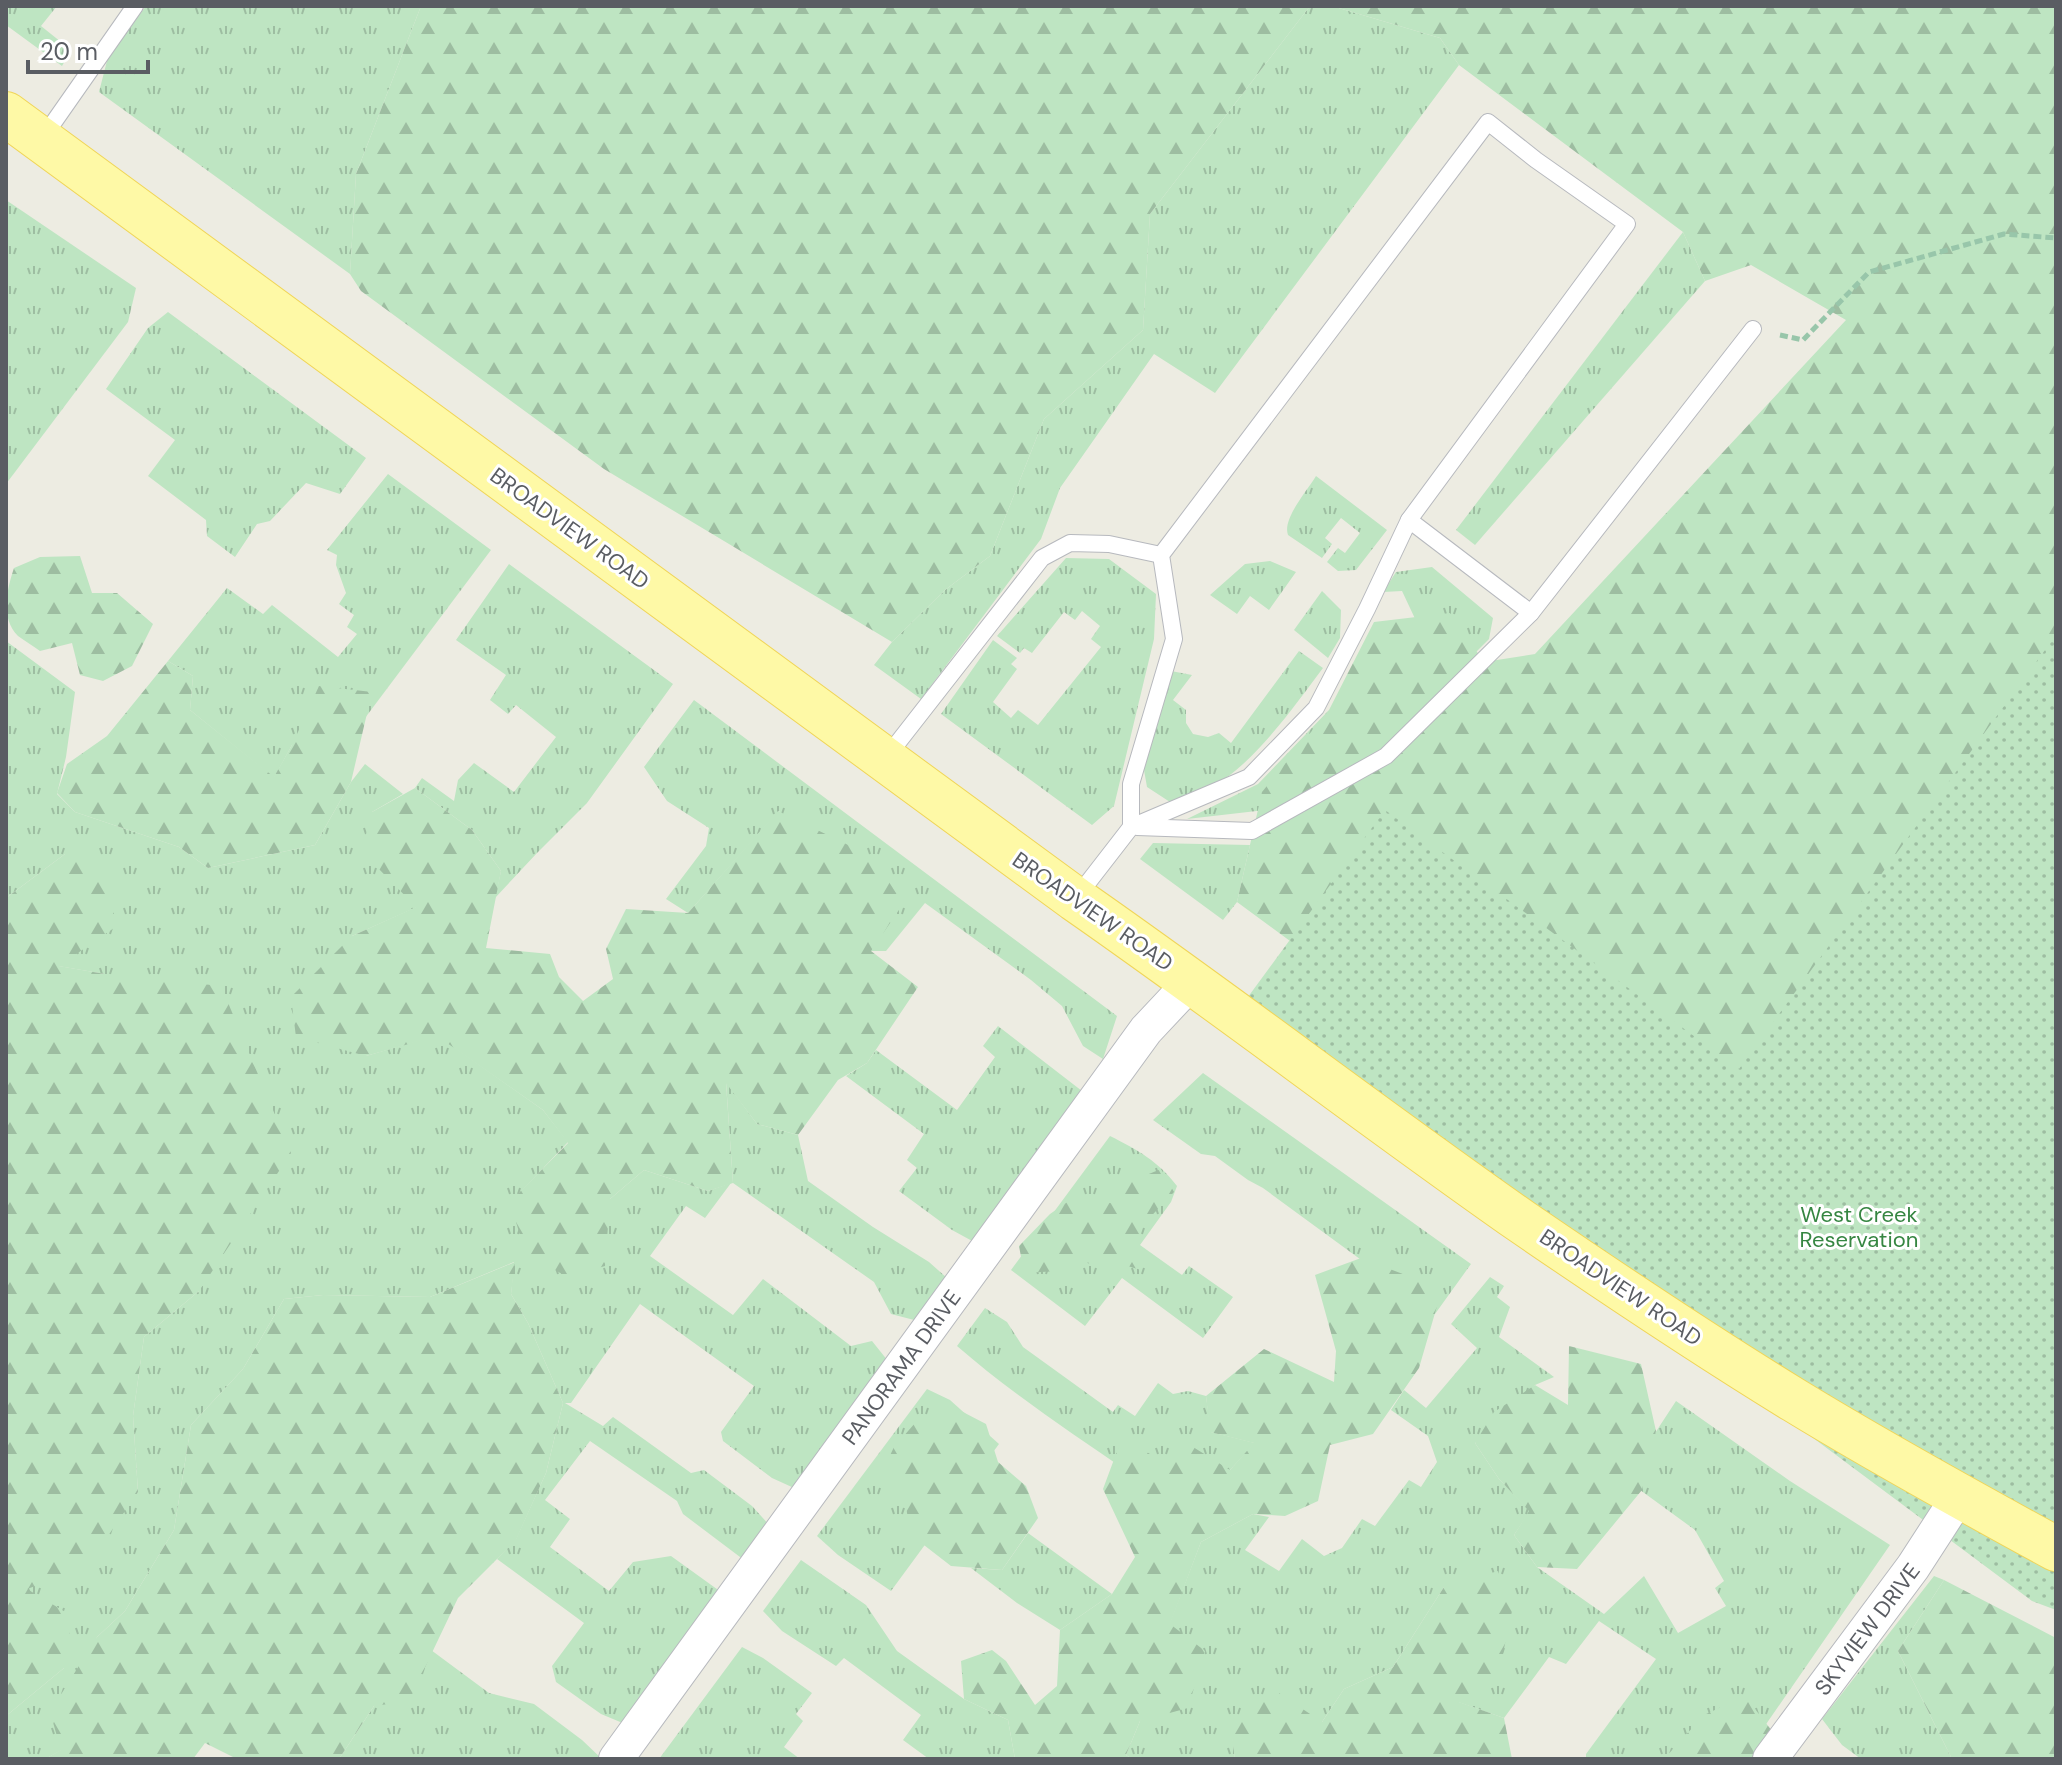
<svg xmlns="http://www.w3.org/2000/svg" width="2062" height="1765" font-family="'DM Sans',sans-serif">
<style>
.grass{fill:url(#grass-tufts)}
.forest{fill:url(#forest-firs)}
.park{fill:url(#park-dots)}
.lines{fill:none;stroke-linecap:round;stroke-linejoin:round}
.lane-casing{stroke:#b7b9be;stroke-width:18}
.street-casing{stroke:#b7b9be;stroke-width:36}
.primary-casing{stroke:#f0d558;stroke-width:46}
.path{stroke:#98c6aa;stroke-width:5;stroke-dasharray:8 4;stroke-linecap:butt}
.lane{stroke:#fff;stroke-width:16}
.street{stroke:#fff;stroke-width:34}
.primary{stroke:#fef9a6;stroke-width:44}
.labels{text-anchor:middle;stroke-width:6;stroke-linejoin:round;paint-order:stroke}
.street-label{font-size:22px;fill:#5a5d63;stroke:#fff}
.park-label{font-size:22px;fill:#368642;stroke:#fff}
</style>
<defs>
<pattern id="grass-tufts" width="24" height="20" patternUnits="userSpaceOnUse" patternTransform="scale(2)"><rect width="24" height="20" fill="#bee5c2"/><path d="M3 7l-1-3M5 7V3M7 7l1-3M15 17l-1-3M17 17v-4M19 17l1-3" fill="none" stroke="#9dbda1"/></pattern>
<pattern id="forest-firs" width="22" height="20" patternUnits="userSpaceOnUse" patternTransform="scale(2)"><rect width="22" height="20" fill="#bee5c2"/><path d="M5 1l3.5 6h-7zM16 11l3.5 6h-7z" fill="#9dbda1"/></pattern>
<pattern id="park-dots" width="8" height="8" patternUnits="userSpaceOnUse" patternTransform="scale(2)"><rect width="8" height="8" fill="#bee5c2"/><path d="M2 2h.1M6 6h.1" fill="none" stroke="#9dbda1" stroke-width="1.8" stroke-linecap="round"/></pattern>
</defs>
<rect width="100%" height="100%" fill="#edece2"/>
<g class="grass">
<polygon points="6,6 57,6 41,26 71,50 62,66 6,25"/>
<polygon points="146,6 421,6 356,174 350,274 99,92 108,57"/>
<polygon points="1310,6 1332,6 1440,38 1459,65 1215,393 1154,354 1060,488 1041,539 921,699 874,665 892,642 945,590 990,556 1044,419 1143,330 1150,214"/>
<polygon points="6,200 136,288 128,322 6,484"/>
<polygon points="1683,232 1705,281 1475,545 1456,530"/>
<polygon points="168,312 366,458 340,494 306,483 270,521 257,524 235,557 207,536 206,520 148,476 175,440 106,389 148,328"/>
<polygon points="388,474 491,550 365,718 292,745 274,778 190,710 193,676 168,661 227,588 263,614 272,605 338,657 357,634 347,627 354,615 339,604 346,593 336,565 337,555 327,550"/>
<path d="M1316,476l71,54 -31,40 -18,1 -11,-9 11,-14 7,5 15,-20 -19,-15 -16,20 7,6 -10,14 -34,-23c-6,-16 19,-44 28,-59z"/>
<polygon points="1066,558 1109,559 1156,594 1154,639 1114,806 1092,825 941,714 993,640 1017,658 1011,664 1017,669 993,702 1011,718 1018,710 1038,725 1101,647 1091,639 1100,626 1082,611 1075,620 1064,612 1032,653 1024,648 1020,653 997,636"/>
<polygon points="1270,561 1296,572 1269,610 1250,596 1237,614 1210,595 1245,564"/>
<polygon points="509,564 673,684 587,803 537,853 495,898 501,871 472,830 415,788 422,778 454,801 458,780 474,763 514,792 556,737 516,705 508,714 490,700 506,675 456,640"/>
<polygon points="1432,567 1493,618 1489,639 1476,652 1418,625 1402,591 1383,592 1396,572"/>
<polygon points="1322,591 1341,610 1340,638 1328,658 1294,630"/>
<polygon points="6,641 75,692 66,757 57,794 75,812 179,847 208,868 315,845 351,782 365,764 403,794 372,812 377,866 417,907 352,936 366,1056 437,1035 543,1110 568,1142 511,1202 610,1199 644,1170 708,1191 731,1183 705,1218 686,1206 650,1256 733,1315 763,1279 851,1346 872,1341 888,1361 794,1488 772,1478 723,1441 721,1432 754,1386 640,1304 571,1403 565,1403 603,1426 613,1417 691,1473 704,1470 752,1506 770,1526 744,1560 683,1514 677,1501 590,1441 545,1500 570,1519 550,1547 609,1591 633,1562 671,1556 721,1592 625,1724 601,1714 556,1682 552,1666 584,1623 497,1559 516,1539 546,1473 563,1403 528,1323 511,1294 514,1262 430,1297 323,1295 284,1299 243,1369 191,1425 174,1530 125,1611 97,1637 62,1750 45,1759 6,1759 6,1716 64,1668 26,1589 138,1492 133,1416 144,1337 199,1291 105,974 58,966 65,854 6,898"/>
<path d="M1299,651l24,17c-28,37 -70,98 -112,119 -13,6 -28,10 -41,15l-23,-15 -3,-17 27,-99 21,4 -19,25 13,10v13l7,11 15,3 11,-4 12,10z"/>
<polygon points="694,700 1117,1016 1103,1059 1083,1046 1062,1006 1031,980 925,903 886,951 871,951 779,811 688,913 666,899 706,846 709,828 667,801 644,767"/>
<polygon points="1329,710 1274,809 1187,819 1258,784"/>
<polygon points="1153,843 1250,845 1237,902 1223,920 1140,859"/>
<polygon points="998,1026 1082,1091 974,1242 952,1230 899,1191 917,1168 907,1160 924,1134 846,1076 867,1063 876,1050 957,1110 995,1057 983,1046"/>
<polygon points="1203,1073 1471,1264 1435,1314 1263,1188 1248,1180 1215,1156 1201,1154 1153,1120"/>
<polygon points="726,1082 757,1124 798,1135 808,1181 873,1227 929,1262 947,1278 918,1321 891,1314 874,1282 733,1183"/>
<path d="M1110,1136c28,14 48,25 67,50l-6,16 -31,43 42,30 7,-9 44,31 -30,41 -81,-60 -37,48 -74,-56z"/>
<polygon points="1490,1277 1504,1286 1497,1297 1510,1307 1499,1337 1554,1377 1535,1385 1475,1443 1499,1479 1530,1511 1514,1535 1537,1567 1604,1614 1644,1576 1678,1633 1726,1606 1715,1588 1724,1581 1695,1530 1625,1479 1676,1401 1790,1481 1890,1545 1742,1759 1586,1759 1586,1754 1656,1659 1599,1621 1566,1664 1549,1657 1504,1718 1458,1702 1444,1587 1393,1667 1344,1689 1322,1722 1232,1732 1235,1759 1132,1759 1126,1755 1140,1721 1169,1625 1201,1542 1253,1514 1269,1517 1245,1550 1279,1571 1302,1539 1324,1556 1342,1548 1362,1519 1375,1526 1409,1480 1421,1487 1437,1462 1428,1436 1391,1410 1404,1390 1426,1408 1477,1348 1451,1324"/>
<path d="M985,1308l22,14 16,25 90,65 5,-7 17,11 23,-33 15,11 15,-3 18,5 5,36 44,11 -25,27 -65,-7 -34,11c-59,-41 -120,-81 -174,-128z"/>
<polygon points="927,1389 950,1400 999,1444 891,1591 838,1555 817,1536"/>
<polygon points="1028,1533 1112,1594 1060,1630 1017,1603 971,1568 1002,1570"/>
<polygon points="801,1560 866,1605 897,1651 964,1699 1008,1720 1015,1759 929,1759 903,1740 921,1715 844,1658 836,1666 782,1631 763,1611"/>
<polygon points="1934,1576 1944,1580 1898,1651 1952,1759 1861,1759 1842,1745 1822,1719"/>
<polygon points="742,1647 763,1658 812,1693 796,1714 803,1721 784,1747 800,1759 659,1759"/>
<polygon points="431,1650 489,1693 534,1704 582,1740 602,1759 339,1759 374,1706"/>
</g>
<g class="forest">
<polygon points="421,6 1310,6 1150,214 1143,330 1044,419 990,556 945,590 892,642 604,469 361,291 350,274 356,174"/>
<polygon points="1332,6 2056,6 2056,1441 1615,1180 1237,902 1262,792 1329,710 1374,622 1450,613 1484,662 1535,654 1846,320 1751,265 1705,281 1683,232 1459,65 1440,38"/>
<path d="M80,556l12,37h25l36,31 -21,42 -29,15 -23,-6 -8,-32 -32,8c-7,-5 -15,-10 -22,-15 -18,-18 -11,-47 -4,-68l26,-11z"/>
<polygon points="168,661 193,676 190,710 274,777 292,745 319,686 372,692 351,782 315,845 208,868 179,847 75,812 57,793 67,764 107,736"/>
<polygon points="415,788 472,830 501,871 486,948 550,954 559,977 583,1001 613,979 606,949 626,909 688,913 778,811 873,857 903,904 871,951 918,987 867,1063 838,1080 798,1135 757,1124 726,1083 733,1183 708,1191 644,1170 610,1199 605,1266 567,1277 525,1252 510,1202 568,1143 543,1110 437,1036 366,1056 296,1037 291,997 352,936 416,907 376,866 364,842 372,812"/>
<polygon points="65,854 114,878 114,928 59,966 105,974 221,986 291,1153 199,1291 144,1337 133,1416 138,1492 86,1568 27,1589 72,1616 64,1668 6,1716 6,898"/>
<polygon points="1161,1169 1174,1192 1139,1229 1141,1270 1114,1262 1094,1266 1075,1257 1059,1271 1024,1273 1019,1246 1050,1214 1076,1196 1115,1204 1127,1183"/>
<polygon points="1361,1258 1442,1289 1419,1368 1373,1434 1330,1445 1318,1501 1285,1516 1253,1514 1201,1542 1170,1624 1205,1651 1188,1708 1140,1721 1126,1755 1132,1759 1015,1759 1008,1720 964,1699 961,1661 992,1650 1006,1661 1035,1705 1057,1686 1060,1630 1112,1594 1135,1557 1103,1489 1119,1446 1140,1448 1165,1463 1185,1442 1230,1470 1254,1443 1210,1432 1206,1396 1264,1349 1334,1382 1336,1351 1315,1275"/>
<polygon points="515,1262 511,1294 528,1323 563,1403 546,1473 516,1540 458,1598 409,1701 374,1706 339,1759 237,1759 205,1743 193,1759 45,1759 61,1750 50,1712 97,1637 125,1611 174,1530 191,1425 243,1369 284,1299 323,1295 430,1297"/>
<polygon points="1569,1346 1641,1364 1656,1431 1642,1490 1577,1569 1537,1567 1514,1535 1529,1511 1499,1479 1475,1443 1494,1412 1535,1385 1568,1405"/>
<polygon points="961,1411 986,1424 998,1462 1026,1486 1038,1518 1002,1570 951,1566 911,1535 904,1496 886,1464 894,1447 916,1422"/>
<polygon points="1498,1571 1512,1611 1499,1672 1459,1702 1504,1718 1512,1759 1235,1759 1231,1732 1270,1687 1322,1722 1344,1689 1393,1667 1444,1587"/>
<polygon points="1944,1580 2056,1638 2056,1759 1952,1759 1898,1651"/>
<polygon points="1745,1696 1772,1731 1779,1759 1664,1759 1704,1715"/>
</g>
<polygon class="park" points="2056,635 2056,1610 2032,1601 1519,1219 1234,1016 1385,810 1739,1069"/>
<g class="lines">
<defs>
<g id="lane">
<polyline points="42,139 135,6"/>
<polyline points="1409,520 1531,613 1753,329"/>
<polyline points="885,759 1042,558 1070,543 1109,544 1161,555"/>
<polyline points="1137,827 1252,831 1386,756 1531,613"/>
<polyline points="1076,898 1131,827 1249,777 1316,708 1367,609 1409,520 1627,224 1536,160 1488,122 1161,555 1174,639 1131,784 1131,827"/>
</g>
<g id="street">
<polyline points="616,1759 1146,1030 1192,981"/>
<polyline points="1770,1759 1913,1567 1959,1496"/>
</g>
<path id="primary" d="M6,114l1069,785c151,105 296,217 446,322 89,61 180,122 273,179 85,52 174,101 262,149"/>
</defs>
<use href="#lane" class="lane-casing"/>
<use href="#street" class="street-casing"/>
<use href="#primary" class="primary-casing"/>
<polyline class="path" points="1780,335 1803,340 1869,272 2004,234 2056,238"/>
<use href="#lane" class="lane"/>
<use href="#street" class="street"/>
<use href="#primary" class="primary"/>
</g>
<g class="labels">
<g class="street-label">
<text transform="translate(570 528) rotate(36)" y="8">BROADVIEW ROAD</text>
<text transform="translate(1093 911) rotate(35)" y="8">BROADVIEW ROAD</text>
<text transform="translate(1621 1287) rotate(34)" y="8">BROADVIEW ROAD</text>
<text transform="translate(901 1367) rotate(-54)" y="8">PANORAMA DRIVE</text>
<text transform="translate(1867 1629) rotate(-53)" y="8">SKYVIEW DRIVE</text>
</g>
<g class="park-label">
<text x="1859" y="1222">West Creek<tspan x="1859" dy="25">Reservation</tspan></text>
</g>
</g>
<rect width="2062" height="1765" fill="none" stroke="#5a5d63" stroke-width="16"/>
<path d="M28 60v12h120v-12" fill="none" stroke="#5a5d63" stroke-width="4"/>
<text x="40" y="60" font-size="24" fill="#5a5d63" stroke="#ffffff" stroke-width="6" paint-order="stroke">20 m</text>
</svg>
